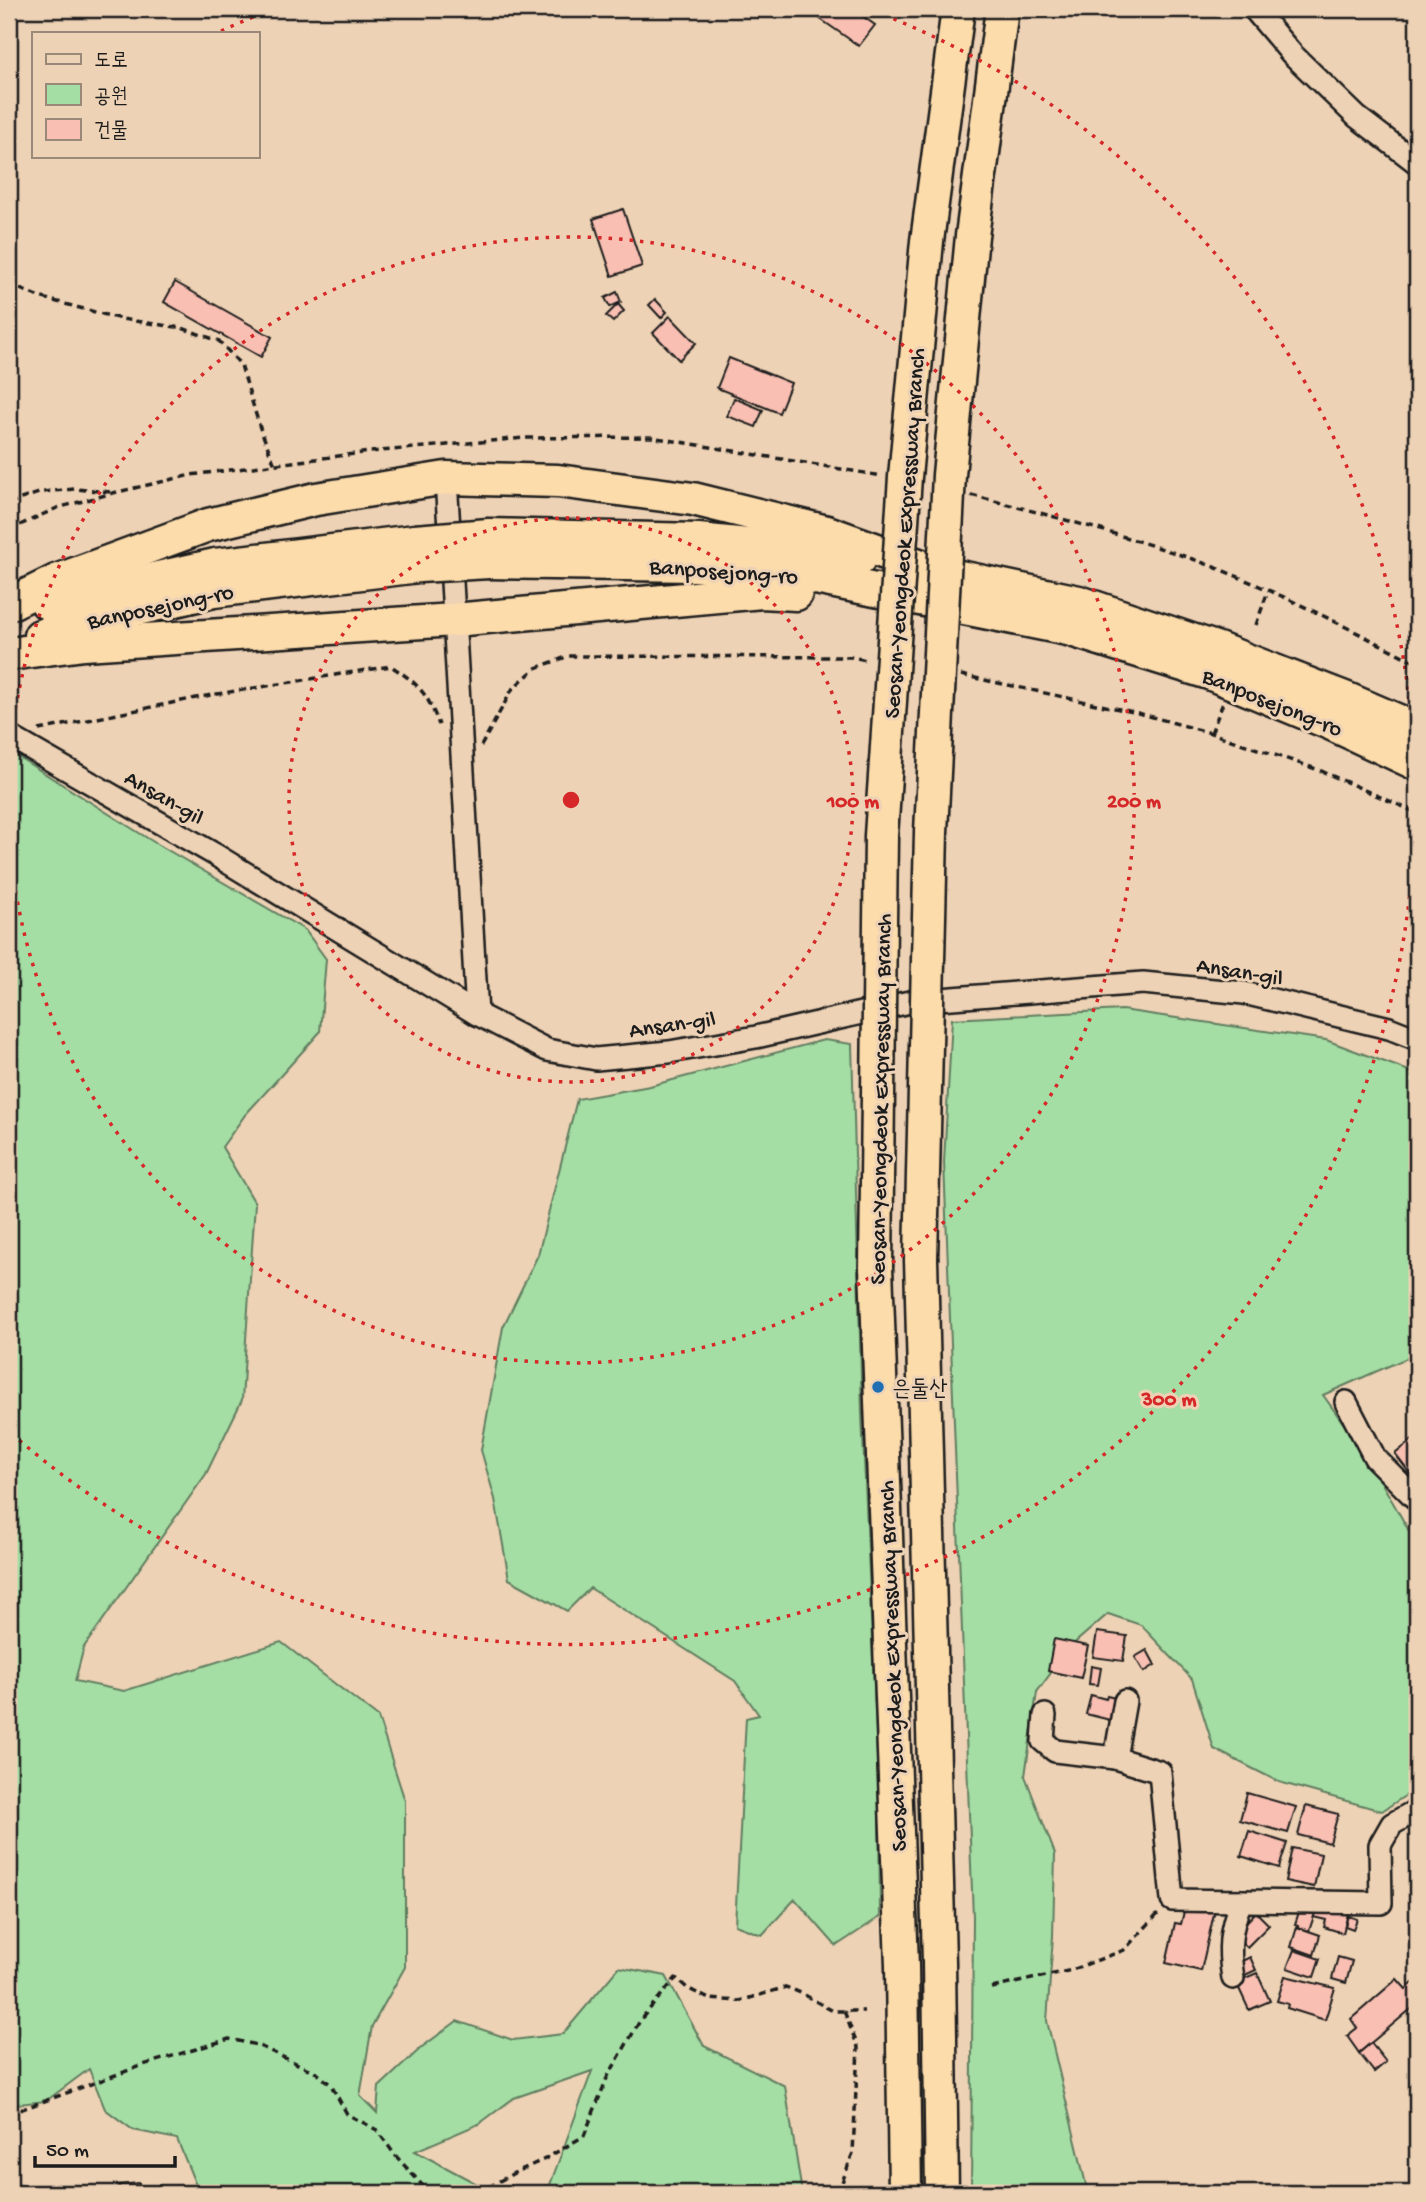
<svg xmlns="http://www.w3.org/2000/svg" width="1426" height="2202" font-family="'Gochi Hand','Poor Story',sans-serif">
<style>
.green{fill:#a5dea4;stroke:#607d60;stroke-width:2}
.building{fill:#f9bfb2;stroke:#1c1c1c;stroke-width:2}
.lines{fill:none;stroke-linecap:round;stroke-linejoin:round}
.minor-casing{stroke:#1c1c1c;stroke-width:26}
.highway-casing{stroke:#1c1c1c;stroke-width:37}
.path{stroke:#1c1c1c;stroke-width:3.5;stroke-dasharray:7 5;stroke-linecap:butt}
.minor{stroke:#eed2b5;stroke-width:21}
.highway{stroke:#fddcac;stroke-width:32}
.highway-bridge-casing{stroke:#1c1c1c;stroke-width:37;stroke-linecap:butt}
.highway-bridge{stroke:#fddcac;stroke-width:32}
.ring{fill:none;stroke:#d62828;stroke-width:3.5;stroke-dasharray:3.5 7}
.poi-dot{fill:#1f6fb2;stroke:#eed2b5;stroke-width:2.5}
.labels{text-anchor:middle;stroke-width:6;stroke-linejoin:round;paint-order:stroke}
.street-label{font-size:23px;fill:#1c1c1c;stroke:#eed2b5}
.poi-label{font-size:23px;fill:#1c1c1c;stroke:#eed2b5;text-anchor:start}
.centre{fill:#d62828;stroke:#eed2b5;stroke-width:3.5}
.ring-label{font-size:21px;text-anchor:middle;font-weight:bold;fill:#d62828;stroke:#eed2b5;stroke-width:6;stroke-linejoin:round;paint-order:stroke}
</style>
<rect width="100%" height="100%" fill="#eed2b5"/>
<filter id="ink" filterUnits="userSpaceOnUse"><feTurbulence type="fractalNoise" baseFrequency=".0143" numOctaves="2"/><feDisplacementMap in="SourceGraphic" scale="14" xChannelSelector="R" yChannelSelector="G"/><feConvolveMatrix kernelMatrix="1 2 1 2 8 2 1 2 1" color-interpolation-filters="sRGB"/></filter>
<g filter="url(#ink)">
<g class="green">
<polygon points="9,751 152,841 305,930 326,959 320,1032 245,1115 222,1147 255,1203 242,1400 206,1474 84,1647 75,1681 124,1691 281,1642 378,1717 405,1801 405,1967 372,2026 360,2096 377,2113 379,2087 422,2047 457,2021 513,2040 563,2034 619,1967 666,1976 704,2046 785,2086 802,2193 547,2193 592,2071 514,2098 479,2124 415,2151 494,2193 199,2193 177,2139 133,2130 105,2109 89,2069 46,2101 9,2105"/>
<polygon points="1122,1010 1326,1040 1417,1074 1417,1369 1409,1357 1323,1395 1366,1455 1417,1545 1417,1788 1382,1811 1279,1782 1214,1749 1192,1679 1141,1625 1108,1614 1070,1647 1037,1692 1025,1776 1055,1854 1053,1936 1047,2021 1088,2193 971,2193 973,1917 944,1162 952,1019"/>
<polygon points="824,1040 852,1044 862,1413 879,1800 880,1917 836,1946 795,1899 762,1935 735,1925 746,1718 759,1715 735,1681 590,1588 567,1611 509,1579 495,1499 481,1450 503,1327 538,1255 577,1099 650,1086"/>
</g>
<g class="building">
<polygon points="806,9 852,9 875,25 859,46"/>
<polygon points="623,209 642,266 612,276 593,219"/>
<polygon points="175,282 272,337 261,357 164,302"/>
<polygon points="617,292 621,302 610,307 605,298"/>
<polygon points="655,299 667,312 661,318 649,305"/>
<polygon points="618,304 624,311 613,322 606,316"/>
<polygon points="670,316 696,343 679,360 653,333"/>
<polygon points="729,358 791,383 779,413 717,388"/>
<polygon points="734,398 763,410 756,427 727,416"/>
<polygon points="1417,1436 1417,1472 1412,1476 1395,1454"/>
<polygon points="1097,1632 1127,1636 1123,1661 1093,1657"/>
<polygon points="1054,1639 1088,1646 1081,1678 1048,1671"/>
<polygon points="1147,1650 1155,1665 1144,1672 1135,1657"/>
<polygon points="1091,1666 1101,1668 1098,1685 1089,1684"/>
<polygon points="1091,1695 1106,1699 1107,1696 1119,1699 1114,1721 1086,1714"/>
<polygon points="1247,1793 1296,1807 1288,1833 1240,1820"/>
<polygon points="1306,1806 1338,1814 1330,1843 1298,1835"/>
<polygon points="1249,1831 1287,1843 1279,1868 1241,1856"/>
<polygon points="1292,1848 1321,1854 1314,1887 1285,1881"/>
<polygon points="1186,1903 1215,1909 1201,1971 1166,1963 1175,1923 1181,1924"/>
<polygon points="1312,1905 1348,1914 1343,1933 1324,1927 1326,1920 1309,1916"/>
<polygon points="1300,1909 1315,1913 1309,1931 1297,1927 1298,1925 1295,1924"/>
<polygon points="1256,1912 1269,1925 1247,1947 1234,1935"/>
<polygon points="1348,1916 1357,1919 1353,1929 1345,1926"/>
<polygon points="1297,1927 1320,1935 1314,1955 1291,1947"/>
<polygon points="1294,1950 1320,1959 1314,1977 1287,1968"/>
<polygon points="1250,1957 1256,1970 1243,1976 1238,1963"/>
<polygon points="1338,1957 1352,1961 1346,1983 1332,1979"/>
<polygon points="1257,1973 1270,2001 1249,2010 1236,1982"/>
<polygon points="1285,1976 1335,1988 1325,2020 1287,2008 1288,2004 1277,2001"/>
<polygon points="1397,1979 1406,1989 1414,1982 1417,1985 1417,2004 1359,2053 1347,2036 1357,2028 1351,2019"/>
<polygon points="1371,2043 1386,2062 1374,2072 1359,2053"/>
<polygon points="139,2183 141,2193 120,2193 119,2185"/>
</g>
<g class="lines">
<defs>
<g id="minor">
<polyline points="1254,9 1292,54 1357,117 1417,163"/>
<polyline points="446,478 477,1014"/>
<polyline points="9,736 214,854 477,1014 547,1050 596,1059 669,1052 756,1037 914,1001 1143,983 1244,993 1389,1028 1417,1039"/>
<polyline points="1346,1402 1375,1458 1417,1500"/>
<polyline points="1045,1715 1043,1741 1055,1751 1115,1758 1160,1772 1172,1900 1381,1903 1380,1845 1392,1824 1417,1810"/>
<polyline points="1115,1758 1125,1701"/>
<path d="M1233,1978c-5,-30 -3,-49 8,-77"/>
</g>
<g id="highway">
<polyline points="489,535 698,540 819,552 859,559"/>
<polyline points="489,562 695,565 806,576 1068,629 1209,673 1332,724 1417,764"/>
<polyline points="917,568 1079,602 1218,649 1347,699 1417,729"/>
<polyline points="47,603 215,565 415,541"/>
<polyline points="9,604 56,581 208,525 316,499 446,478 558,481 693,499 827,532 938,572"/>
<polyline points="40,636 69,625 214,591 419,566"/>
<polyline points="9,654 84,644 454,620 762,592 796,594"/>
<polyline points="921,1259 939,1962 942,2193"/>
<polyline points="876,1267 902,1966 905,2193"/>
</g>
</defs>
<use href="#minor" class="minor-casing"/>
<use href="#highway" class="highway-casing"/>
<g class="path">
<polyline points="9,284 39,297 121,319 182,328 219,341 241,365 260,428 275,465"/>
<path d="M971,495c78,20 154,40 230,67 74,28 145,65 216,101"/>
<polyline points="9,503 42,492 75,489 111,492"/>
<polyline points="9,530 57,508 113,493 191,475 370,452 524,438 651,437 882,476"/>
<polyline points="1256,625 1268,591"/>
<polyline points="961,675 1138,713 1211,733 1319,770 1417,813"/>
<path d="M39,730l172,-35 180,-29c29,19 36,27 48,59"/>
<polyline points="1211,733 1223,703"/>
<polyline points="481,746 513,688 536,668 569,656 851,657 867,660"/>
<polyline points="992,1988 1072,1970 1124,1950 1158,1914"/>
<polyline points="9,2114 143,2065 229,2039 257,2045 317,2073 331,2085 347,2114 377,2130 395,2155 423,2186 439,2193"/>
<polyline points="478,2193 514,2173 545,2159 584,2136 607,2078 641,2019 676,1978 687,1988 709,1999 740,2001 786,1987 801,1993 833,2011 864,2011"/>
<polyline points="838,2193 853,2153 858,2047 844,2011"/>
</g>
<use href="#minor" class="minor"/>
<use href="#highway" class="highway"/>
<defs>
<g id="highway-bridge">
<polyline points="415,541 489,535"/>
<polyline points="419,566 489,562"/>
<polyline points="921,1259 931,832 949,475 972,236 1002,9"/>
<polyline points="876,1267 881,836 905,477 927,241 958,9"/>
</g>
</defs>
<use href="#highway-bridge" class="highway-bridge-casing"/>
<use href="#highway-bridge" class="highway-bridge"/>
</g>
</g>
<g class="ring">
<circle cx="571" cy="800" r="282"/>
<path d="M9 771A563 563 0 1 1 9 829"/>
<path d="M221 31A845 845 0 0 1 268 11M874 11A845 845 0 1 1 11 1433"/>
</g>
<circle class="poi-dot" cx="878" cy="1387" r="7"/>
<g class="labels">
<g class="street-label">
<text transform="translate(903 533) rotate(-86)" y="8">Seosan-Yeongdeok Expressway Branch</text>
<text transform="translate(724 570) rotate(4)" y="8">Banposejong-ro</text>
<text transform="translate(160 605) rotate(-12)" y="8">Banposejong-ro</text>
<text transform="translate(1273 701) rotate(22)" y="8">Banposejong-ro</text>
<text transform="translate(165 796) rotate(30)" y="8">Ansan-gil</text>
<text transform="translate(1240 970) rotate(9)" y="8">Ansan-gil</text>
<text transform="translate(672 1023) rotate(-8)" y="8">Ansan-gil</text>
<text transform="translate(879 1099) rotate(-89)" y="8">Seosan-Yeongdeok Expressway Branch</text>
<text transform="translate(891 1666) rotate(-92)" y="8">Seosan-Yeongdeok Expressway Branch</text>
</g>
<g class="poi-label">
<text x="892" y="1395">은둘산</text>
</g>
</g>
<circle cx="571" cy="800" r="10" class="centre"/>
<g class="ring-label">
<text x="853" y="807">100 m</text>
<text x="1134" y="807">200 m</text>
<text x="1169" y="1405">300 m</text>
</g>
<rect width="1426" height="2202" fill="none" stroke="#eed2b5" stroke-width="35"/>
<rect x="18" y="18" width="1391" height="2167" fill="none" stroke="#1c1c1c" stroke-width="2.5" filter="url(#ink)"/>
<rect x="32" y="32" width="228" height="126" fill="#eed2b5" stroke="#9a8978" stroke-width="2"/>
<rect x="46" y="54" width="35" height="10" fill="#eed2b5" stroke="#9a8978" stroke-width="2"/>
<text x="94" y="66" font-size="21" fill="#1c1c1c">도로</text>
<rect x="46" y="84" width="35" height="21" fill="#a5dea4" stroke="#9a8978" stroke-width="2"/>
<text x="94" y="102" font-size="21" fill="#1c1c1c">공원</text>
<rect x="46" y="119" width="35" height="21" fill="#f9bfb2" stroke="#9a8978" stroke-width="2"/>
<text x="94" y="136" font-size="21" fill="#1c1c1c">건물</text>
<path d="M35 2156v10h140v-10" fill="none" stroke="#1c1c1c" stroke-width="3.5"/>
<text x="46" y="2156" font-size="21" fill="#1c1c1c" stroke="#eed2b5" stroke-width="5" paint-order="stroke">50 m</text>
</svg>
